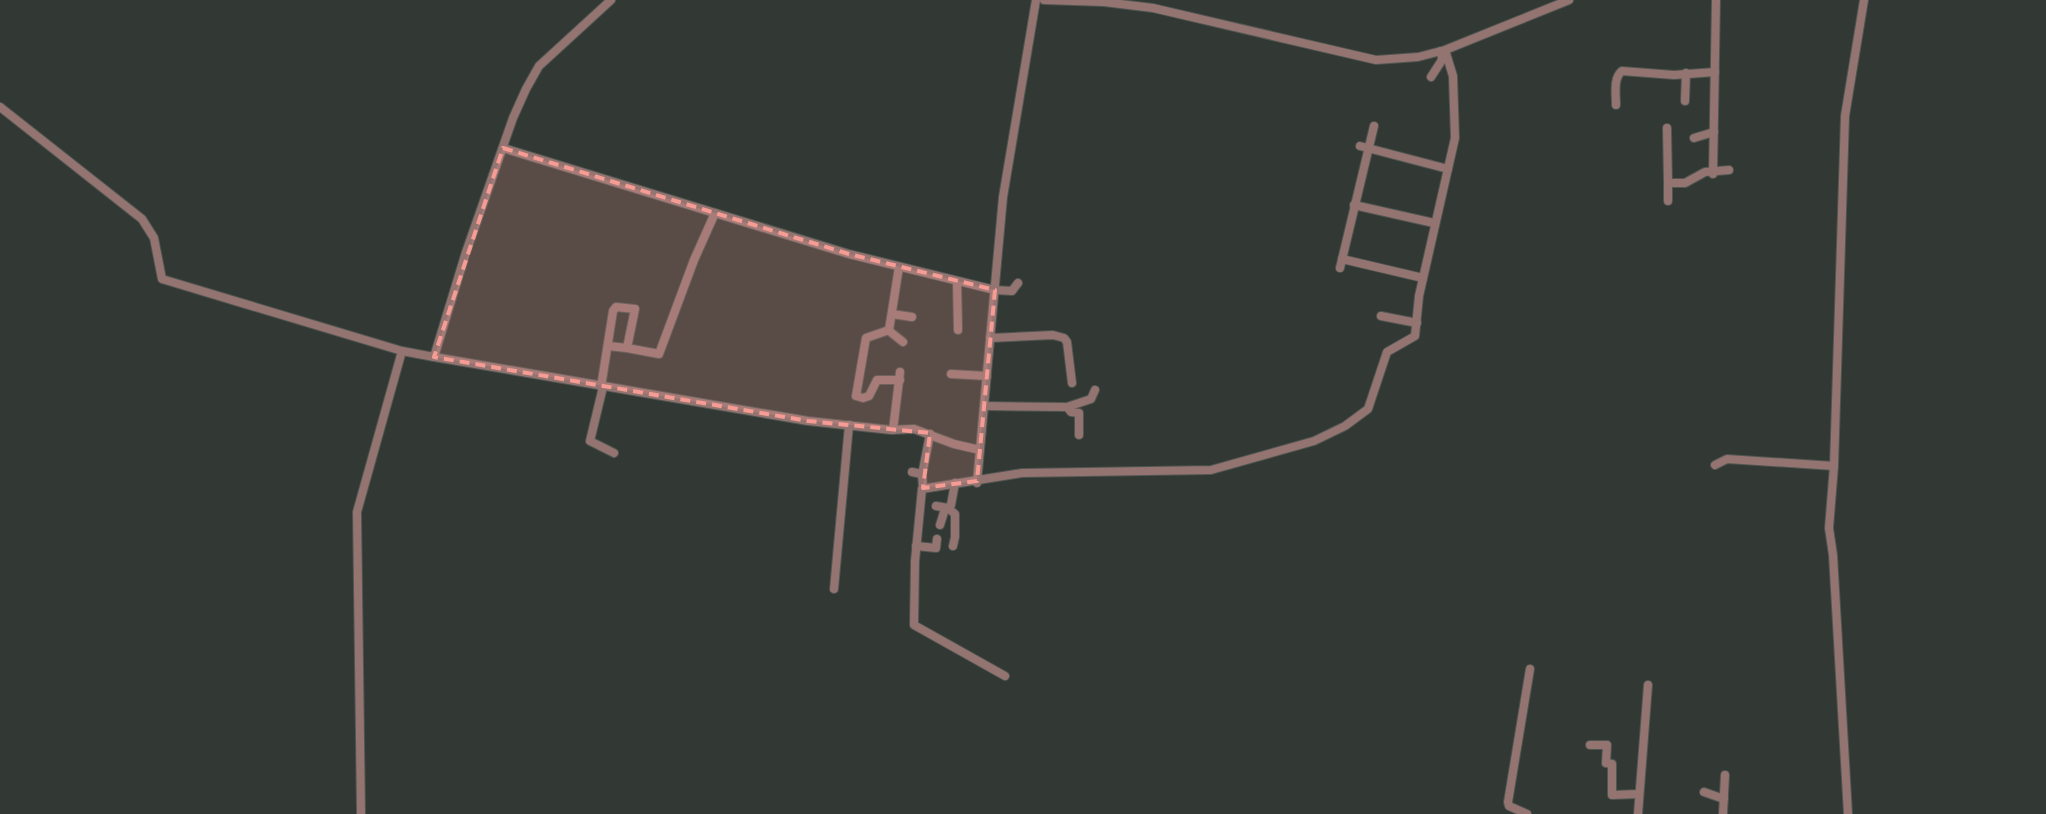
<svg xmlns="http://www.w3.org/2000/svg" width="2046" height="814" font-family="Signika,sans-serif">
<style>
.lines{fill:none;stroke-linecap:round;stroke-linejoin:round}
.minor-casing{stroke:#4f5550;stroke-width:10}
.minor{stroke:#937471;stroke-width:8}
.marked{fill:#f59c94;fill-opacity:0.2;stroke:#f59c94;stroke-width:4;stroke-dasharray:10 6;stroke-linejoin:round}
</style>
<rect width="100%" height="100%" fill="#323833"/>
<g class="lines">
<defs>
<g id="minor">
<polyline points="1044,0 1104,2 1153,8 1376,60 1418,57 1445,50 1569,0"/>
<polyline points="1431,77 1442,60 1441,51"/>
<polyline points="1685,101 1686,73"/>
<path d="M1616,105c0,-11 -3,-27 6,-34l52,4 41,-3"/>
<polyline points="0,107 142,219 154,238 162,279 402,351"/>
<polyline points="1667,128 1668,183 1685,183 1705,172 1729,170"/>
<polyline points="1694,138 1714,132"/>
<polyline points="1360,146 1448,169"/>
<polyline points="503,148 849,254 995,290 1012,291 1018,283"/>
<polyline points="1713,174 1716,0"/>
<polyline points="1668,183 1668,201"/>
<polyline points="1354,205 1434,223"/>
<polyline points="1342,259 1423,278"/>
<polyline points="899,267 889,330 866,338 856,396 863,398 869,396 877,380 900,380"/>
<polyline points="1340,268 1374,126"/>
<polyline points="957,281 958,330"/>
<polyline points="892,314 912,317"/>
<polyline points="1381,316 1417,323"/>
<polyline points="888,330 903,342"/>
<polyline points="990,338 1053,335 1064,338 1067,342 1072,383"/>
<polyline points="608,346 627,348"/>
<polyline points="434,357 808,421 891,430 914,429 954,444 980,450"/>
<polyline points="951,374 987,376"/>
<polyline points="601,387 613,311 616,307 635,309 627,348 659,354 694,260 715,213"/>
<polyline points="603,387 590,441 614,453"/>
<polyline points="985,406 1067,407 1071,412 1079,413 1079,435"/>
<polyline points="1067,407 1091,399 1095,390"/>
<polyline points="893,430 900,372"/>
<polyline points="1715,465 1727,459 1834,466"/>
<polyline points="912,472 922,474"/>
<polyline points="977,483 1003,197 1036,0"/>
<polyline points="923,488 922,475 930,434"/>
<polyline points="936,506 948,508 955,514 955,537 953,546"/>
<polyline points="940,525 944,512 951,505 955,483"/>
<polyline points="916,546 936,548 937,539"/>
<polyline points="834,589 849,425"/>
<polyline points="1005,676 914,625 915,561 922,489 1022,473 1211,470 1314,441 1345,426 1368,409 1387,352 1415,336 1419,296 1455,138 1453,76 1445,50"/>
<polyline points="1590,745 1607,745 1606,763 1612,764 1612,795 1639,794"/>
<polyline points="1704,792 1724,799"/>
<polyline points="361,814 357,512 402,351 434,357 466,252 513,118 526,89 539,66 611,0"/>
<polyline points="1527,814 1509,806 1508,802 1530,669"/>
<polyline points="1638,814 1648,685"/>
<polyline points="1723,814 1725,775"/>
<polyline points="1848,814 1833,555 1829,528 1834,466 1845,116 1864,0"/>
</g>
</defs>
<use href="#minor" class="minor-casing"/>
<use href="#minor" class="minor"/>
</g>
<path class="marked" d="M503,148l346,106 146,36 -18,191 -54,7 7,-55 -122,-12 -374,-64z"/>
</svg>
